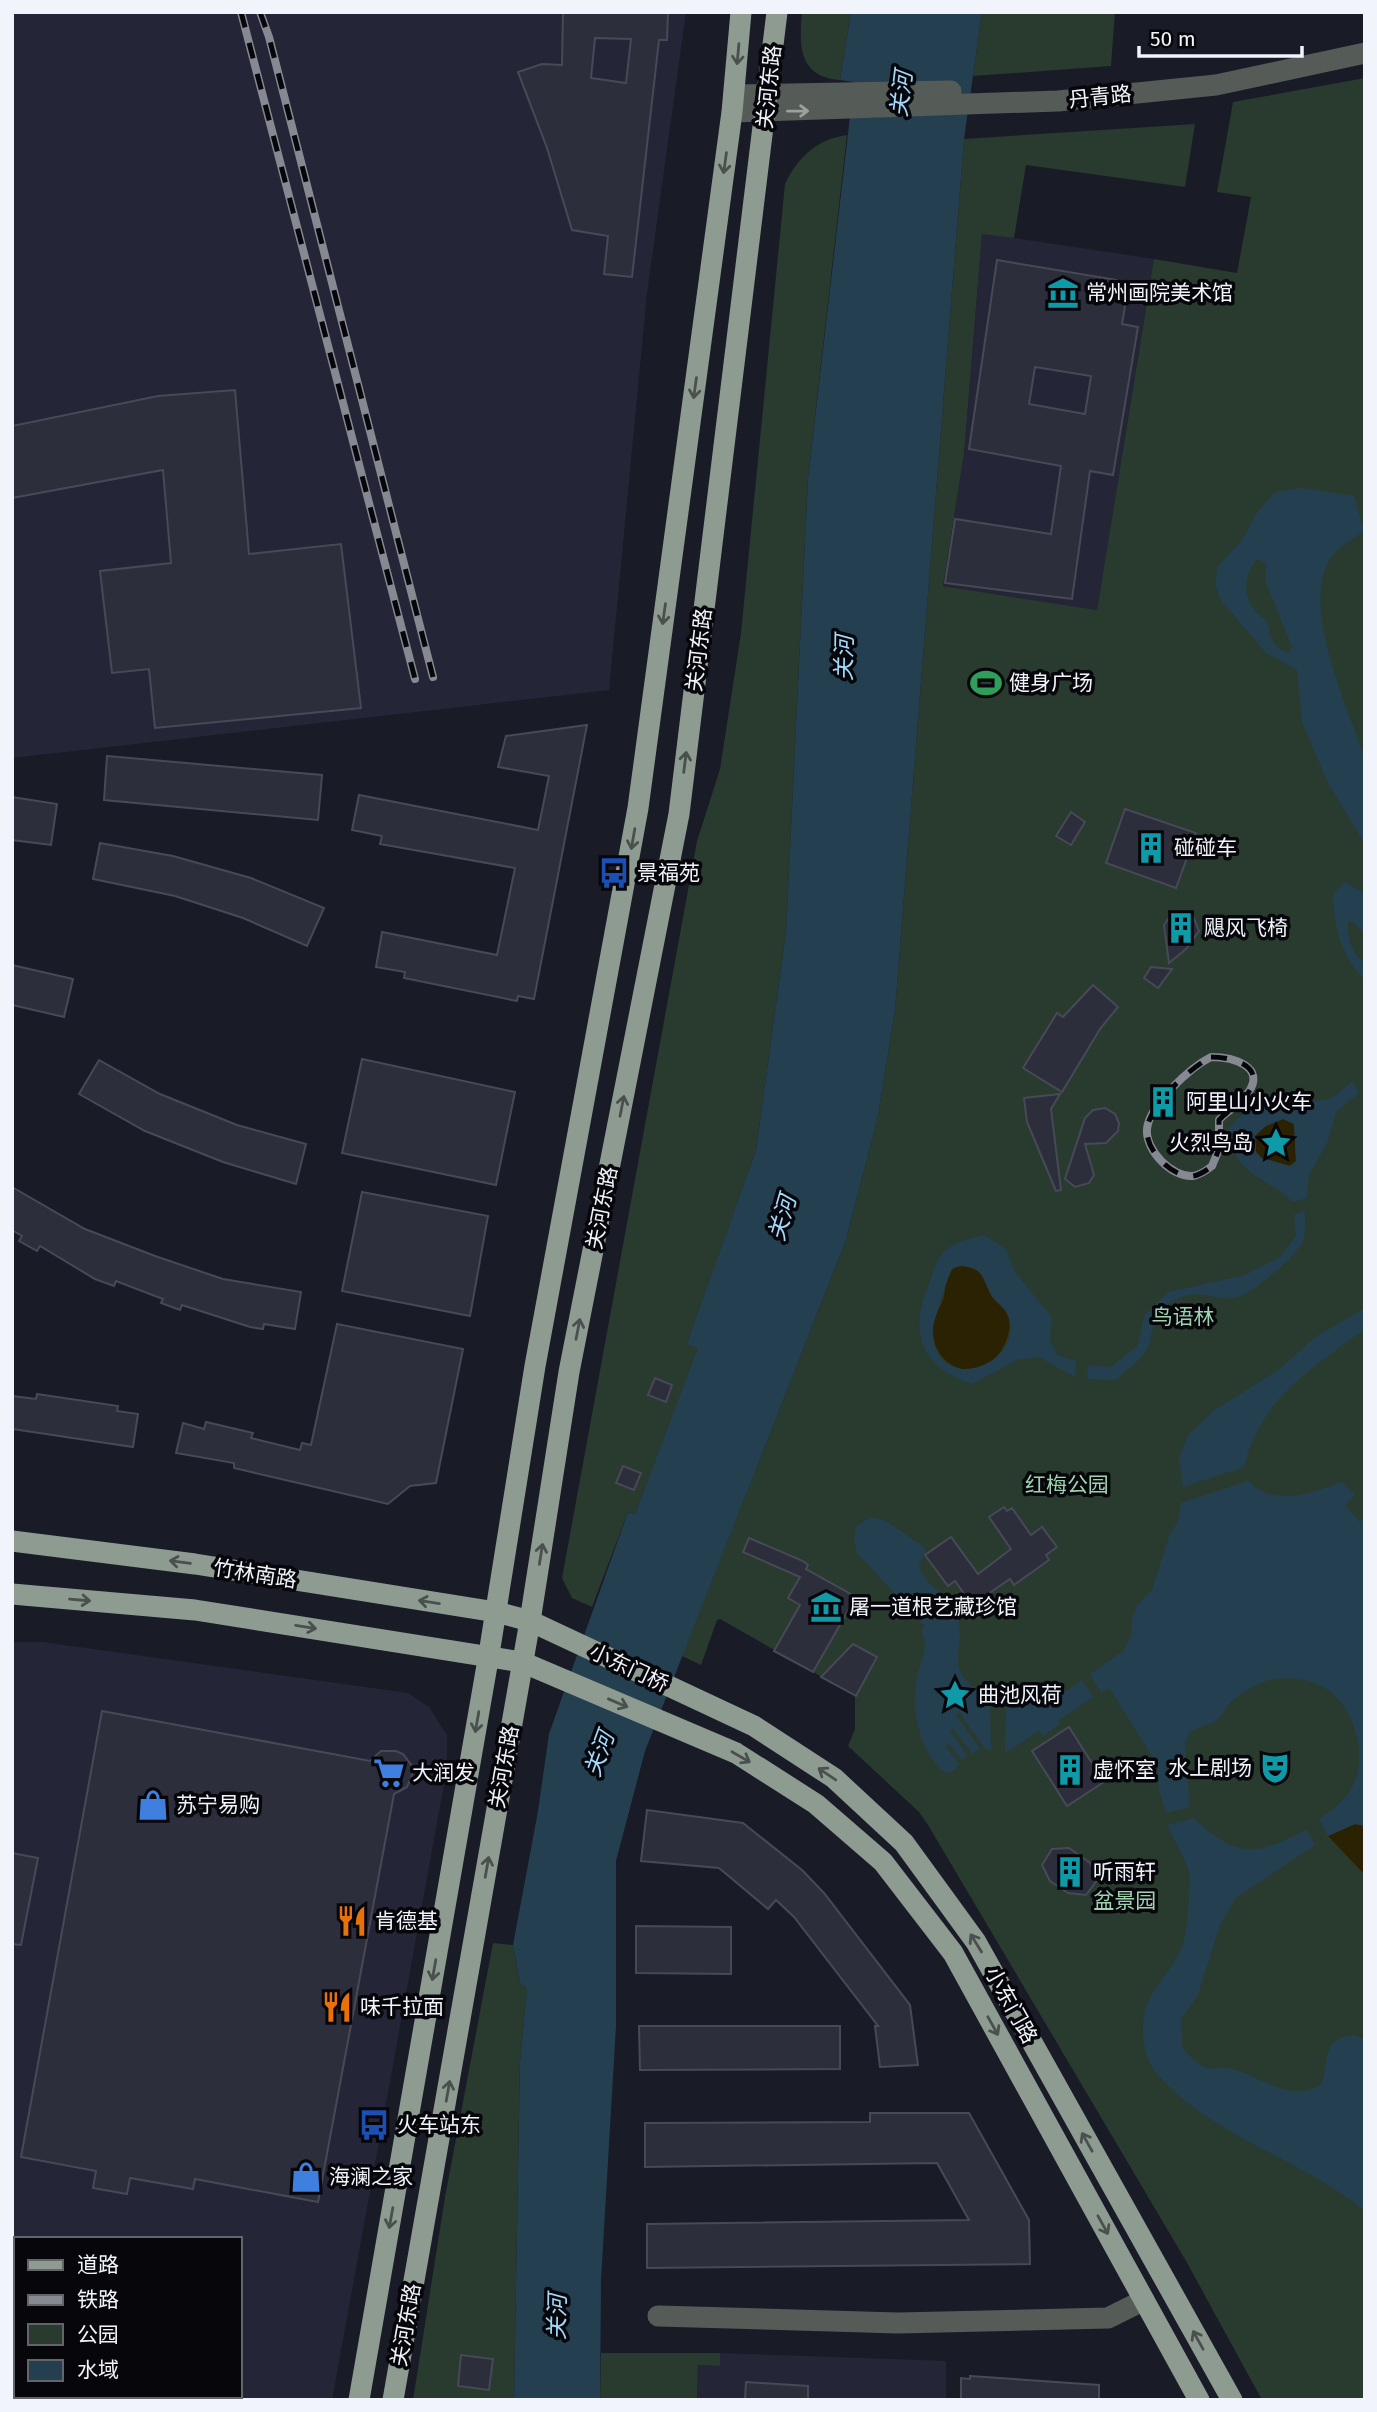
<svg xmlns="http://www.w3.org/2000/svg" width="1377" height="2412" font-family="'Fira Sans','Noto Sans SC',sans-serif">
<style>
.built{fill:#242637;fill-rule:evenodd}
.green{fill:#293a2e}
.sand{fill:#2a2202}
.water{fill:#244050;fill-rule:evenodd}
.building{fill:#2d2e3b;stroke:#474957;stroke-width:2;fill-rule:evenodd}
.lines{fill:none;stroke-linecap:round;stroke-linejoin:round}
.minor{stroke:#555b56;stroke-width:21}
.major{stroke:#8e9b91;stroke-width:21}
.rail-casing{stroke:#868892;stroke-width:8}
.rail{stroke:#06060b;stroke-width:5;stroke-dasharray:16;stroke-linecap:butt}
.oneway{stroke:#4a504e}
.oneway2{stroke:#9ca0a1}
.labels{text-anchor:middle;stroke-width:7;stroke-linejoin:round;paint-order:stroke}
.street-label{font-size:21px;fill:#f2f4fc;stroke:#06060b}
.poi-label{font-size:21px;fill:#f2f4fc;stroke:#06060b;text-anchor:start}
.park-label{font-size:21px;fill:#9fd3af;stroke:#06060b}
.water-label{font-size:23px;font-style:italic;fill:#a4dafd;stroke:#06060b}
</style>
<rect width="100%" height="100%" fill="#191b27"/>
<g class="built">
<polygon points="12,12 686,12 647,293 609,690 12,758"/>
<polygon points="982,233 1154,259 1097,610 943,586 964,454"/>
<path d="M12,1642h31l365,51 21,14 18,28v33l-115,632h-320zM16,2239h224v157h-224z"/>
<polygon points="720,2353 946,2361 946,2400 697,2400 698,2365 719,2366"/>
</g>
<g class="green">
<path d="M802,12h49l-11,68c-42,-3 -41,-35 -38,-68z"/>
<polygon points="982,12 1115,12 1111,66 973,76"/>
<polygon points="1365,78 1365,2400 1262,2400 1186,2261 928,1825 919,1812 848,1746 855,1729 855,1696 720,1619 717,1620 701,1665 682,1656 845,1243 877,1121 895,1010 964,139 1195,124 1185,187 1026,165 1014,238 982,234 964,454 943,586 1097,610 1154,259 1237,273 1251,197 1217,192 1233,102"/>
<path d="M847,135l-39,344 -22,453 -30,218 -68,193 11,5 -64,166 -7,-2 -36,95 -20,-9 -10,-20 135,-737 23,-72 21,-136 44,-449c13,-27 32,-45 62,-49z"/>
<polygon points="493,1943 513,1945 520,1983 527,1989 520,2061 514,2400 413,2400 445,2197"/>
<polygon points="601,2353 720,2353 720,2366 698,2365 697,2400 600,2400"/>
</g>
<g class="sand">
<polygon points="1283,1119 1294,1124 1296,1161 1290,1166 1262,1158 1256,1153 1255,1136 1266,1126"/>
<path d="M965,1266c19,6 18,8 24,25 3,10 15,15 19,25 6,17 -8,43 -23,50 -28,13 -55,-11 -52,-40 1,-10 8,-19 11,-30 3,-15 1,-30 21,-30z"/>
<polygon points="1355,1824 1365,1826 1365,1875 1328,1836"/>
</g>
<g class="water">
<polygon points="851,12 982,12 964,139 895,1010 877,1121 845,1243 645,1751 616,1861 616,2026 601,2280 600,2400 514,2400 520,2061 527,1989 520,1983 513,1945 538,1811 549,1734 628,1512 635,1514 698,1348 687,1344 756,1150 786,932 808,479 854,82 840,80"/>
<path d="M1302,488l52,8 10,35c-15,10 -31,19 -38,36 -21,53 23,140 38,191 6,22 1,62 1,86l-37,-61 -26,-61 -5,-52 -32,-18 -45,-53 -5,-16 3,-17 25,-27 13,-25 19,-22zM1257,559l9,4v20l26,64 -4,5c-17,-3 -18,-18 -21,-31 -24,-15 -27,-42 -10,-62z"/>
<path d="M1344,882l21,11v41l-13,-13 -4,1c-1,15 4,33 17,41v17c-24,-23 -31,-53 -32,-85z"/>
<path d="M1353,1081l6,12 -23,19 -8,29 -19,34 -2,23 -14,4c-30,-27 -59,-27 -65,-72 16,-21 37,-36 65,-32 13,2 26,5 38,0 8,-4 15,-12 22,-17zM1283,1119l11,5 2,37 -6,5 -28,-8 -6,-6 -1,-17 11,-9z"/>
<path d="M1305,1211c0,9 1,20 -1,27 -3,15 -52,56 -67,59 -25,6 -35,-11 -62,3 -26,14 -19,27 -28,49 -5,11 -22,22 -31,31l-29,-1 1,-14 23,2 27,-22 6,-29 24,-24 77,-17 35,-18 16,-21 -2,-21z"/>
<path d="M984,1235l22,14 9,23 37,45 -2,23 7,15 19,6 -1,16 -36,-20 -22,3 -45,24c-49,-16 -64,-49 -44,-97 4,-12 7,-26 16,-35 11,-11 26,-13 40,-17zM959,1266c26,1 22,12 32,28 5,8 13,12 17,21 20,50 -77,85 -75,13 0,-6 16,-56 20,-60z"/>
<path d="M1365,1308v21c-53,39 -105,70 -121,138l-61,20 -4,-30 10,-23 26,-24 65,-41 35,-32z"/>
<path d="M1248,1481c28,27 62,12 94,1l13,13 -10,10 15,17 5,-4v308l-10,-2 -27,12 -9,-17c14,-10 26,-18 34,-34 7,-12 7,-29 5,-42 -7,-44 -37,-70 -84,-64 -13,2 -33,14 -43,23 -5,5 -8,13 -13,17 -9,7 -20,7 -29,14l-4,11 5,63 -24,6 -7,-22 -2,-27 -47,-75 -9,4 -11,-19 33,-23 8,-15 1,-17 5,-14 15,-15 17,-54 9,-15 3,-18z"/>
<path d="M870,1517l16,4 38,26 1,6 -6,12c7,25 28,25 36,45 17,40 -21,57 35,88l1,52h-5l-27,-38 -3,3 24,34 -8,5 -18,-25 -4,2 17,24 -5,5 -13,-16 -4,2 14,18 -5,7 -8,2c-26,-19 -34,-59 -30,-90 2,-18 15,-34 5,-52l4,-5 -68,-73 -3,-12 2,-14z"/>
<path d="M1082,1680l11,17 -35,24 1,4 -16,11 -4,-5 -34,22 1,-52c27,8 55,-4 76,-21z"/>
<path d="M1194,1818c41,40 64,39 112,11l9,16 -79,53 -16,27 -22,70 -17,24 1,28c7,8 14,17 25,21 7,2 14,-2 22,0 27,6 67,38 93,15 7,-21 -1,-46 33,-48l10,5v171c-65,-53 -152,-74 -207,-136 -17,-18 -20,-58 -7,-79 12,-19 29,-37 34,-60 2,-10 6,-55 4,-63 -4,-16 -15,-33 -22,-48z"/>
</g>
<g class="building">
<path d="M563,12h105l-1,28h-8l-27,237 -28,-3 4,-38 -36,-6 -25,-82 -29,-76 24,-8 20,1zM595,38l36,1 -5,44 -35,-5z"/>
<path d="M997,260l132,22 -7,42 16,3 -25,148 -23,-4 -18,128 -127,-16 10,-64 96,15 10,-68 -92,-17zM1035,367l56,9 -6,38 -56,-10z"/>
<polygon points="235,390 249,554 341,544 361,708 155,728 149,669 112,673 100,571 171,563 163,470 12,498 12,426 158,396"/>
<polygon points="587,725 534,999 518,996 517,1001 404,978 405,972 376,967 382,932 497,955 515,868 380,844 382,836 352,830 359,795 538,830 549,776 498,767 506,736"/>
<polygon points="107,756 322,775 318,820 104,800"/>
<polygon points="12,797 57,804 51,845 12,840"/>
<polygon points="1125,809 1196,833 1176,888 1106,863"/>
<polygon points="1071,812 1085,822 1071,845 1056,836"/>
<polygon points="100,843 173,856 251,878 324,908 307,946 243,918 175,896 93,879"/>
<polygon points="1179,911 1193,916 1199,931 1186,949 1169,963 1164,925 1171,915"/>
<polygon points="12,965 73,979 64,1017 12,1005"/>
<polygon points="1151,967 1172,969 1158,988 1144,978"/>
<polygon points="1093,985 1118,1007 1100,1029 1062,1092 1023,1068 1057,1013 1063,1017"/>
<polygon points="362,1059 515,1092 496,1185 342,1153"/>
<polygon points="99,1060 160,1094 237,1125 306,1144 296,1184 223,1162 145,1131 79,1094"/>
<polygon points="1060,1094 1051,1109 1061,1190 1056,1191 1027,1122 1024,1098"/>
<polygon points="1105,1108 1115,1114 1119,1123 1118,1131 1106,1143 1085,1144 1094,1175 1089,1183 1075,1187 1065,1179 1085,1118 1093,1110"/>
<polygon points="12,1187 85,1229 155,1256 223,1279 301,1292 295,1329 264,1324 263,1329 250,1327 182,1305 180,1310 161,1303 163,1299 116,1281 114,1286 95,1279 40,1246 37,1251 19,1241 22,1236 12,1230"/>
<polygon points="362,1192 488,1216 470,1316 342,1291"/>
<polygon points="337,1324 463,1349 436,1483 410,1486 388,1504 234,1468 234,1463 176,1453 183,1423 204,1429 206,1422 253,1433 251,1438 300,1450 302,1443 311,1445"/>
<polygon points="655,1378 672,1385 666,1402 648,1395"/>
<polygon points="37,1394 118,1406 117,1411 138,1414 133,1447 12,1429 12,1396 36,1399"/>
<polygon points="623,1466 641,1473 634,1490 616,1483"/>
<polygon points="1004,1507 1007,1511 1012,1508 1031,1535 1042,1527 1057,1547 1046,1555 1049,1560 1014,1585 1010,1579 972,1605 955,1581 948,1586 925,1555 951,1537 978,1574 1011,1549 989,1517"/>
<polygon points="749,1538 803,1561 808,1565 806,1569 856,1597 813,1672 774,1651 800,1605 788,1598 800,1577 743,1552"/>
<polygon points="853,1644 877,1657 856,1696 821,1677"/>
<polygon points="102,1711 370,1761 381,1751 396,1751 403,1754 412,1766 413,1773 407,1787 394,1794 318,2202 195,2179 193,2189 130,2178 127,2194 93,2188 96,2171 21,2157"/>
<polygon points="1069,1727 1104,1782 1067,1806 1032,1751"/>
<polygon points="647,1810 743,1823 802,1870 824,1893 910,2005 918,2065 880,2067 875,2026 878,2026 794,1917 776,1900 768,1909 719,1868 641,1861"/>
<polygon points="1069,1848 1090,1863 1098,1879 1086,1895 1068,1893 1050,1881 1042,1865 1052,1849"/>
<polygon points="12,1853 38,1858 21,1945 12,1944"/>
<polygon points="636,1926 731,1927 731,1974 636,1973"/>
<polygon points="639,2026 840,2026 840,2069 640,2070"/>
<polygon points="870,2113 969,2113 1029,2220 1030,2264 647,2268 647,2224 969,2220 937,2163 645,2167 645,2123 870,2122"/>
<polygon points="461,2355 493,2359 489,2390 458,2386"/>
<polygon points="970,2376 1099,2385 1099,2400 961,2400 961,2378 970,2379"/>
<polygon points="746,2382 808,2386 808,2400 745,2400"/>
</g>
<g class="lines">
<g class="minor">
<polyline points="734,95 951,91"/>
<polyline points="732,112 1058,101 1216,85 1365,53"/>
<polyline points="658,2316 898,2323 1108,2318 1144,2300"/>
</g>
<g class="major">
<polyline points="12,1541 195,1564 496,1612 530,1621 754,1726 834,1778 904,1843 976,1942 1232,2400"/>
<polyline points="12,1594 195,1610 522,1662 736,1753 816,1804 883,1862 953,1953 1199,2400"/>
<polyline points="359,2400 489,1654 535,1366 638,808 732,112 741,12"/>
<polyline points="393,2400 530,1621 569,1372 679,814 777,12"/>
</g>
<defs>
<g id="rail">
<polyline points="241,12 415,679"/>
<polyline points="260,12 269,37 433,677"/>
<path d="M1211,1057c21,0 56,9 37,36 -7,11 -21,18 -29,27v29l-7,17c-5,4 -12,9 -19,10 -21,2 -48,-26 -46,-47 2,-24 44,-62 64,-72z"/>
</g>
</defs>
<use href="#rail" class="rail-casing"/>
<use href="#rail" class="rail"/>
</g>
<defs><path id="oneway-shaft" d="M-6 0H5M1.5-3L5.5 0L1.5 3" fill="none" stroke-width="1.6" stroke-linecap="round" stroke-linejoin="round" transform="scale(1.75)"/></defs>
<g class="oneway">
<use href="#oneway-shaft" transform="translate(738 54) rotate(95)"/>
<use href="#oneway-shaft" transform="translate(725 163) rotate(98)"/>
<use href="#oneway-shaft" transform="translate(695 388) rotate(98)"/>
<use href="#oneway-shaft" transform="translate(664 614) rotate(98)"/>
<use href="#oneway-shaft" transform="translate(685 762) rotate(-83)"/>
<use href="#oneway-shaft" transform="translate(633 839) rotate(100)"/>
<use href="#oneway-shaft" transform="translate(622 1106) rotate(-79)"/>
<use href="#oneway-shaft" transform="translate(578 1329) rotate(-79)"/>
<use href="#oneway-shaft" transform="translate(541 1554) rotate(-81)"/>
<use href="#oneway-shaft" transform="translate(180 1562) rotate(-173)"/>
<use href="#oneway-shaft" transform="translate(80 1600) rotate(5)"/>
<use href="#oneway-shaft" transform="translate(429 1602) rotate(-171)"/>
<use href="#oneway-shaft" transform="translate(306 1627) rotate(9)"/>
<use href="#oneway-shaft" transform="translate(618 1703) rotate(23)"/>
<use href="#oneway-shaft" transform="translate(477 1722) rotate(100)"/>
<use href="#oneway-shaft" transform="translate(741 1757) rotate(30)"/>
<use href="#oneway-shaft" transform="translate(827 1774) rotate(-146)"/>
<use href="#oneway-shaft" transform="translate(487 1867) rotate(-80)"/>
<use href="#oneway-shaft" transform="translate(976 1943) rotate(-122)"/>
<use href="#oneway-shaft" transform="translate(434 1970) rotate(100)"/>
<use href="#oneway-shaft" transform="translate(993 2026) rotate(61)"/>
<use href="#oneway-shaft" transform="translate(448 2091) rotate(-80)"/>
<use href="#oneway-shaft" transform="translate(1087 2142) rotate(-119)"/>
<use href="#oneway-shaft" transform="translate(391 2218) rotate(100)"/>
<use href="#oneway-shaft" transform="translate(1103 2225) rotate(61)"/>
<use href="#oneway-shaft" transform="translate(1198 2340) rotate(-119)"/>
</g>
<use class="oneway2" href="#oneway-shaft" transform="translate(798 111) rotate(-1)"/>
<defs>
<symbol id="museum-bare" viewBox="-9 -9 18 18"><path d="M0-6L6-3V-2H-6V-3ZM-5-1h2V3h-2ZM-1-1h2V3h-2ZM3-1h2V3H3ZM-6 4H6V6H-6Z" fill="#0f9aa8" stroke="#06060b" stroke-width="2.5" paint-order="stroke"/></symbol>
<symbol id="stadium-bare" viewBox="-9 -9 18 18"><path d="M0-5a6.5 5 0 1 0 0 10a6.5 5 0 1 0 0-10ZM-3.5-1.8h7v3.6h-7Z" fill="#2e9e5b" stroke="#06060b" stroke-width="2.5" paint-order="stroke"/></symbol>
<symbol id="building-bare" viewBox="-9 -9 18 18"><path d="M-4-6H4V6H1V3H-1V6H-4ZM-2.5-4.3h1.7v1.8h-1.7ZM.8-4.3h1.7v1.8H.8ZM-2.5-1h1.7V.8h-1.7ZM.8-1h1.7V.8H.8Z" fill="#0f9aa8" stroke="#06060b" stroke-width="2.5" paint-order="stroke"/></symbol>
<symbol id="bus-bare" viewBox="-9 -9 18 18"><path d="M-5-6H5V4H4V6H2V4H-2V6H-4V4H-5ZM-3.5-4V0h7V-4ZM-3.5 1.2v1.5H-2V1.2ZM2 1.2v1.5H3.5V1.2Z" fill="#1a4fb4" stroke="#06060b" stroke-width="2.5" paint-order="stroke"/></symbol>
<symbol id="sight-bare" viewBox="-9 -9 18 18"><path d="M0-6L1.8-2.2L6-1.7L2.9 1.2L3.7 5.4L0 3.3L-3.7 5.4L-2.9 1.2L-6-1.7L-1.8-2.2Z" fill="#0f9aa8" stroke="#06060b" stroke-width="2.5" paint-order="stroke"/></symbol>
<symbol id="theatre-bare" viewBox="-9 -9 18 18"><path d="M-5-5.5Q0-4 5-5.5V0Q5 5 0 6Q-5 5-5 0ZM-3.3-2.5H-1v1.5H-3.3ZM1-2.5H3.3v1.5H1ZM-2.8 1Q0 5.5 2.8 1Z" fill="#0f9aa8" stroke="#06060b" stroke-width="2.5" paint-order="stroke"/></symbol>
<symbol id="supermarket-bare" viewBox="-9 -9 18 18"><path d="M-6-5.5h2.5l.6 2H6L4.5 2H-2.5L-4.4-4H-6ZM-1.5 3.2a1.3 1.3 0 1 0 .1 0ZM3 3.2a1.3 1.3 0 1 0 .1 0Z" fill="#3f7fe0" stroke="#06060b" stroke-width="2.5" paint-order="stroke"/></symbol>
<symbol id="shop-bare" viewBox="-9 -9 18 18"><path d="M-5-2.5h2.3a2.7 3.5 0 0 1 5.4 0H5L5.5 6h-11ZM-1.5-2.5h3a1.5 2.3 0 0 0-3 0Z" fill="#3f7fe0" stroke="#06060b" stroke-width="2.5" paint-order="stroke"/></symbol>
<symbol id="restaurant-bare" viewBox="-9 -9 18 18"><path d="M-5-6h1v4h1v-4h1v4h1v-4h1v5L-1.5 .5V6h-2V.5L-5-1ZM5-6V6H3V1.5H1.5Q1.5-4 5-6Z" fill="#e8710a" stroke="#06060b" stroke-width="2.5" paint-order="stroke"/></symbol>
</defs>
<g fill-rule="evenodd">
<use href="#museum-bare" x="1041" y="271" width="44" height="44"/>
<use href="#stadium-bare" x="964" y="661" width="44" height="44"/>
<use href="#building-bare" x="1129" y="826" width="44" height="44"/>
<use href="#bus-bare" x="592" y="851" width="44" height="44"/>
<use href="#building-bare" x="1159" y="906" width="44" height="44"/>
<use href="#building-bare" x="1141" y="1080" width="44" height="44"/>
<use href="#sight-bare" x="1254" y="1121" width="44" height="44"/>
<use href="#museum-bare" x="804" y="1585" width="44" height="44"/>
<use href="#sight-bare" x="933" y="1673" width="44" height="44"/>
<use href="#theatre-bare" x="1253" y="1746" width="44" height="44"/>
<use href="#building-bare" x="1048" y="1748" width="44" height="44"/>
<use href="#supermarket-bare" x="367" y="1751" width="44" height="44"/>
<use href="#shop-bare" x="131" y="1783" width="44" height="44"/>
<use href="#building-bare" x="1048" y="1850" width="44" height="44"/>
<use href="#restaurant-bare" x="330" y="1899" width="44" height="44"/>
<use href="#restaurant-bare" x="315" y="1985" width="44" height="44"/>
<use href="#bus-bare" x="352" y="2103" width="44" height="44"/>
<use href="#shop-bare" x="284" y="2155" width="44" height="44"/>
</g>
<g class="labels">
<g class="street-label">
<text transform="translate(769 87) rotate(-84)" y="7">关河东路</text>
<text transform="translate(1100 97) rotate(-6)" y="7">丹青路</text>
<text transform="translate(699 650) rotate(-83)" y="7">关河东路</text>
<text transform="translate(602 1208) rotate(-79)" y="7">关河东路</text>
<text transform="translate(255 1574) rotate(9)" y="7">竹林南路</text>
<text transform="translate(629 1668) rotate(25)" y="7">小东门桥</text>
<text transform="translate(504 1767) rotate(-80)" y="7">关河东路</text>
<text transform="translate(1011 2005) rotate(61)" y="7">小东门路</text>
<text transform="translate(406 2325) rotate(-80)" y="7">关河东路</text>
</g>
<g class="poi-label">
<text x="1086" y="300">常州画院美术馆</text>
<text x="1009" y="690">健身广场</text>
<text x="1174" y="855">碰碰车</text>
<text x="637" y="880">景福苑</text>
<text x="1204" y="935">飓风飞椅</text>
<text x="1186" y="1109">阿里山小火车</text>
<text x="1253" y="1150" text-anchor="end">火烈鸟岛</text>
<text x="849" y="1614">屠一道根艺藏珍馆</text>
<text x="978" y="1702">曲池风荷</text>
<text x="1252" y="1775" text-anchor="end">水上剧场</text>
<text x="1093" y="1777">虚怀室</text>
<text x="412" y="1780">大润发</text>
<text x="176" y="1812">苏宁易购</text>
<text x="1093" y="1879">听雨轩</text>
<text x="375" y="1928">肯德基</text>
<text x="360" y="2014">味千拉面</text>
<text x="397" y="2132">火车站东</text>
<text x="329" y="2184">海澜之家</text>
</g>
<g class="park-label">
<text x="1183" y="1324">鸟语林</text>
<text x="1067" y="1492">红梅公园</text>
<text x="1125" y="1908">盆景园</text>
</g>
<g class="water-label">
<text transform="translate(901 94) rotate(-83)" y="8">关河</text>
<text transform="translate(844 658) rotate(-89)" y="8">关河</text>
<text transform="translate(782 1218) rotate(-74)" y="8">关河</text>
<text transform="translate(599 1754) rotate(-70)" y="8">关河</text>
<text transform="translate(557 2317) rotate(-89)" y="8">关河</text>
</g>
</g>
<rect width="1377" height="2412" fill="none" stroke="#f2f4fc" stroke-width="28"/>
<rect x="14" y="2237" width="228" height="161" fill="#06060b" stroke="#64656b" stroke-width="2"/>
<rect x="28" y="2260" width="35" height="10" fill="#8e9b91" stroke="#64656b" stroke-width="2"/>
<text x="77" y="2272" font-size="21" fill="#f2f4fc">道路</text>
<rect x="28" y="2295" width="35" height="10" fill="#868892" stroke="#64656b" stroke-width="2"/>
<text x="77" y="2307" font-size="21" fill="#f2f4fc">铁路</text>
<rect x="28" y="2324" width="35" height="21" fill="#293a2e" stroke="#64656b" stroke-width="2"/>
<text x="77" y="2342" font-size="21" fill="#f2f4fc">公园</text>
<rect x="28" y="2360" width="35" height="21" fill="#244050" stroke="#64656b" stroke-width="2"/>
<text x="77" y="2377" font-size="21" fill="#f2f4fc">水域</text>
<path d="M1139 46v10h163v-10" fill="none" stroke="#f2f4fc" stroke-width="3.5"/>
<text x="1150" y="46" font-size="21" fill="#f2f4fc" stroke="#06060b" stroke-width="5" paint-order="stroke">50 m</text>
</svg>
